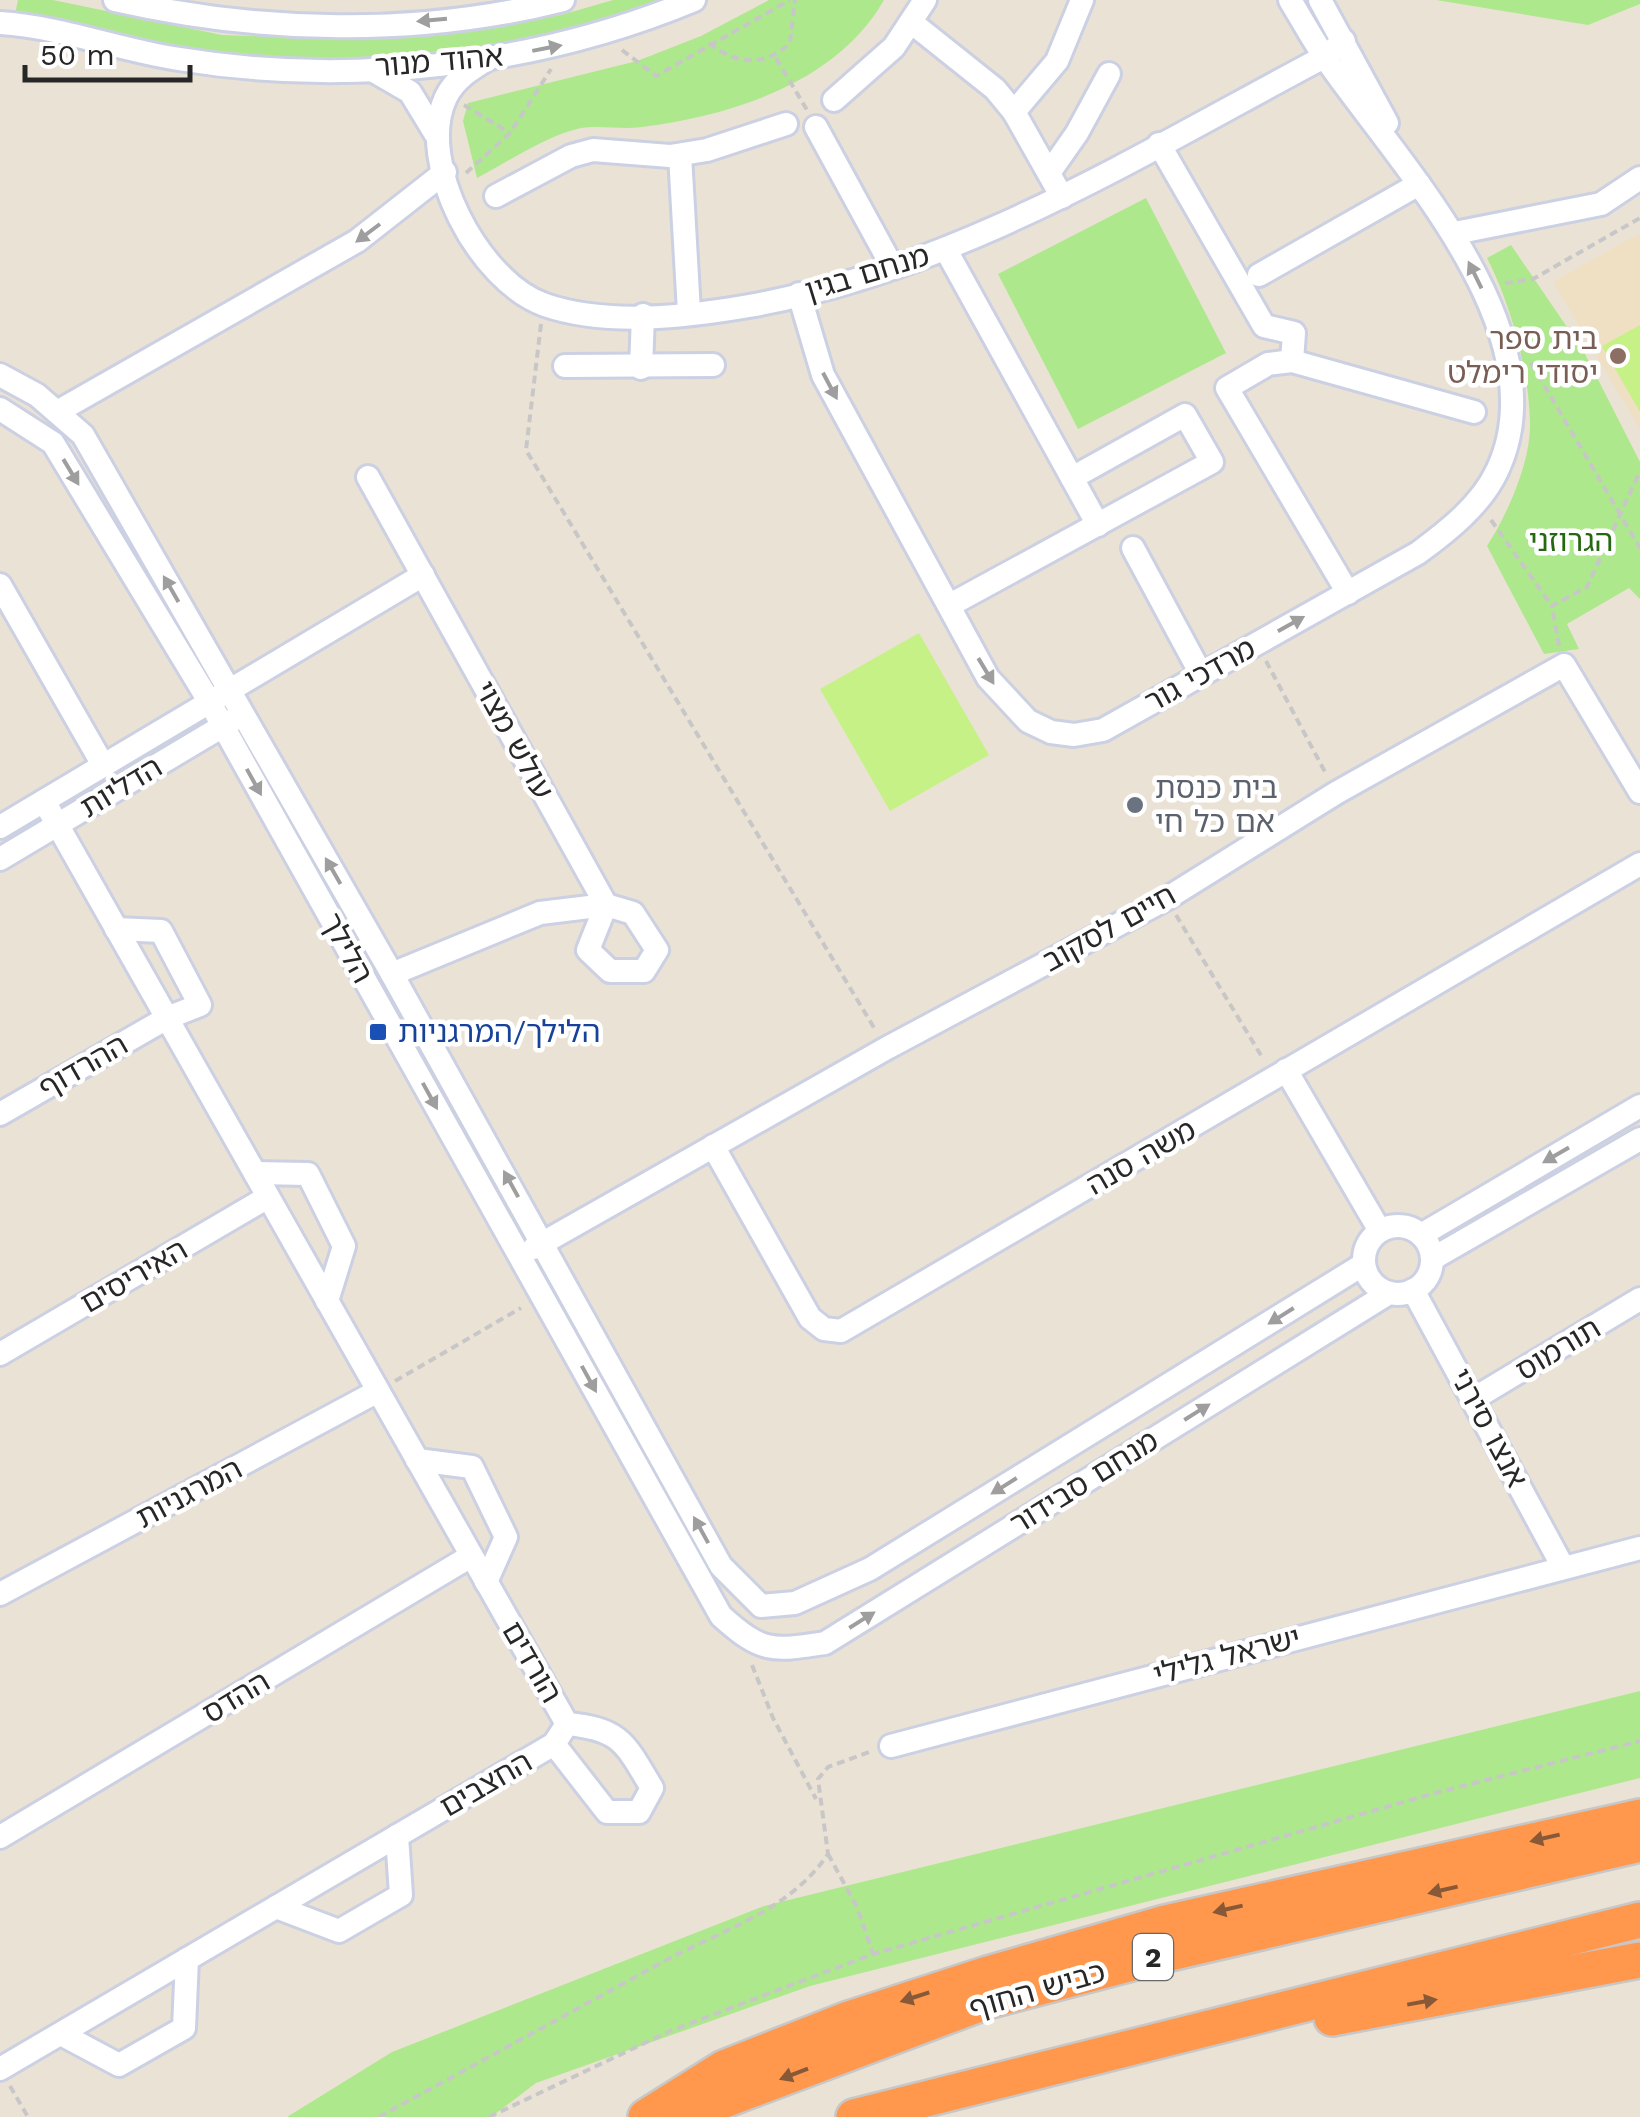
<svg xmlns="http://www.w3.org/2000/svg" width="1640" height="2117" font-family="'Work Sans','Noto Sans Hebrew',sans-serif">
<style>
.education{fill:#efe0c3}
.green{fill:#aee88c}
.pitch{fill:#c6f187}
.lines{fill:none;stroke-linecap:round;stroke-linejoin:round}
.minor-casing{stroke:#cbd0e2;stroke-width:28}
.highway-casing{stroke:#c7c7c7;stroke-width:40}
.path{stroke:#c7c7c7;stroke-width:4;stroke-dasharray:8 5;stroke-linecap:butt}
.minor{stroke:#fff;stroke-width:22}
.highway{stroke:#ff974d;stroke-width:35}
.oneway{fill:#9e9e9e}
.oneway2{fill:#885938}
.education-dot{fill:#8d6e63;stroke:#fff;stroke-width:4}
.worship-dot{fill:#6b7280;stroke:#fff;stroke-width:4}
.transit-dot{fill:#1a4fb4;stroke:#fff;stroke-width:4}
.labels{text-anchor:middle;stroke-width:9;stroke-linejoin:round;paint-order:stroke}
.shield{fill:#fff;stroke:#686868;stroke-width:2.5}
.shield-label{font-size:28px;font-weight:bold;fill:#272727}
.street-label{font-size:30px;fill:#272727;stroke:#fff}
.education-label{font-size:30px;fill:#785e54;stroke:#fff;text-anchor:end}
.park-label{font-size:30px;fill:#266812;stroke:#fff}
.worship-label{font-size:30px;fill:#5b616d;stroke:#fff;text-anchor:start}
.transit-label{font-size:30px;fill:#164399;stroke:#fff;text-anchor:start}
</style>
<rect width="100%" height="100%" fill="#ebe2d6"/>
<polygon class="education" points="1640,233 1640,429 1553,282"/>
<g class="green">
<path d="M18,0h35l169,35 115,4 125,-7 99,-17 52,-15h54c-34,11 -67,25 -101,34 -117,30 -269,35 -387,15 -56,-10 -109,-27 -164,-35z"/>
<path d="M769,0h115c-47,83 -154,116 -242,127 -20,3 -42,-2 -61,1 -36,8 -71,33 -104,50l-14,-57 5,-18 169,-42 64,-25z"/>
<polygon points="1436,0 1640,0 1640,4 1588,25"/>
<polygon points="1146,198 1226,353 1078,429 998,274"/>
<path d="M1511,245l73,107 56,110v137l-11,-11 -62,36 12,25 -35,5 -57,-108c20,-31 44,-84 43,-123 -1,-53 -19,-118 -43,-165z"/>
<polygon points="1640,1691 1640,1778 810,1986 536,2083 491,2117 287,2117 392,2052 764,1906"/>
</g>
<g class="pitch">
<polygon points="1640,325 1640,412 1602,346"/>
<polygon points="919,633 989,755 890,811 820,689"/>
</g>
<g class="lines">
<defs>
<g id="minor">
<path d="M115,0c145,33 303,37 448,0"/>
<polyline points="1320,0 1387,123"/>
<polyline points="911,22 995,89 1014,112 1062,197"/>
<path d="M0,23c62,4 119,27 179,36 171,28 356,7 515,-59"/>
<path d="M491,57c-18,11 -35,20 -45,40 -31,65 33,185 99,208 61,21 141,12 204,1 209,-37 390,-151 575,-249l20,-16"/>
<polyline points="372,70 410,92 438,138"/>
<polyline points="834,100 894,47 925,0"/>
<polyline points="1014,112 1057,61 1082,0"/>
<polyline points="816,127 893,268"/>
<polyline points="1159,144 1264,326 1294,333 1292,361"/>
<polyline points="680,155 689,312"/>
<polyline points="1049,173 1077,133 1109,74"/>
<polyline points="496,196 571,156 593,150 670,156 707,150 786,124"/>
<polyline points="1455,233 1601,204 1640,178"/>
<polyline points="946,250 1098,525"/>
<polyline points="1259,275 1419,184"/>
<path d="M799,294l24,81 165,303 40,43 23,11 23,3 29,-5 315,-177c30,-22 63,-48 79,-82 66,-138 -99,-308 -171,-412 -13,-19 -24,-39 -36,-59"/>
<polyline points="565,366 713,365"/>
<polyline points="641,368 643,315"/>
<polyline points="0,375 37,395 83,435 392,974 721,1566 761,1606 795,1603 870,1569 1364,1264"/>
<path d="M0,409l53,34 156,258 512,915c41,37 51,35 104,27l564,-350"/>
<polyline points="57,412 357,241 445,172"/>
<polyline points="368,477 606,905 540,913 392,974"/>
<polyline points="1133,548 1201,674"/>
<polyline points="0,585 103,765"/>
<polyline points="1348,593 1227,388 1268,364 1292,361 1474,412"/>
<polyline points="950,605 1212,462 1185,415 1072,478"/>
<polyline points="44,801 567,1724"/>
<polyline points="0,827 423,575"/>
<polyline points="0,859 233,720"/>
<polygon points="606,905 633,913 657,950 644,971 610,971 588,950"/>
<polyline points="1286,1070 1380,1231"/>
<polyline points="0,1114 167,1018 200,1005 161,931 116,929"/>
<polyline points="713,1146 810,1318 824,1329 841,1331 1640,864"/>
<polyline points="255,1173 308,1174 344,1246 327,1301"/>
<circle cx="1398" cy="1260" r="34"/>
<polyline points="1421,1235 1640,1106"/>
<polyline points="534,1248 887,1048 1166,899 1336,793 1564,665 1640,792"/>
<polyline points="1432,1259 1640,1139"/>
<polyline points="1413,1290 1563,1567"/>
<polyline points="0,1354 268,1197"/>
<polyline points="1475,1398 1640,1299"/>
<polyline points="417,1460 472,1467 506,1537 486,1582"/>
<polyline points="0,1594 378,1391"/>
<path d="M554,1744l53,68h32l13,-24c-27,-45 -31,-59 -85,-64"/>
<polyline points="891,1746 1640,1548"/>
<polyline points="0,1837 471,1556"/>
<polyline points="276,1907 339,1931 401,1895 397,1836"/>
<polyline points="61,2034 119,2065 184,2028 187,1959"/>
<polyline points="0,2069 554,1744 567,1724"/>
</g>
<g id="highway">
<polyline points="1332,2018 1640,1960"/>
<polyline points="646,2117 724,2068 846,2020 988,1974 1165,1923 1640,1817"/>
<polyline points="679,2117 987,2001 1170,1953 1640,1844"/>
<polyline points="854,2117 1640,1920"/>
</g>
</defs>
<use href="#minor" class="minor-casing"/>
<use href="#highway" class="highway-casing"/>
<g class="path">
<path d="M709,43c27,22 55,24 81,0l5,-43"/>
<polyline points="622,50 656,76 790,0"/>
<polyline points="776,58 807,110"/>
<polyline points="464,105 510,133"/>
<polyline points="466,173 510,133 551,69"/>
<polyline points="1505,283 1533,279 1640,218"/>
<polyline points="541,324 526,450 876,1031"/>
<polyline points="1531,363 1640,548"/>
<polyline points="1491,520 1552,606"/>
<polyline points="1559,646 1552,606 1587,587 1640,471"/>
<polyline points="1266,661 1325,772"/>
<polyline points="1176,915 1262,1057"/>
<polyline points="395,1381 521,1308"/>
<polyline points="752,1665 773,1718 816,1799"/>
<polyline points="828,1854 857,1907 873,1954"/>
<polyline points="10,2086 28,2117"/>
<path d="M379,2117c93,-51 187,-102 280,-153 61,-34 129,-51 169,-110l-10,-75 10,-12 44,-16"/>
<polyline points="489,2117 670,2031 873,1954 1435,1793 1640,1741"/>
</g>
<use href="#minor" class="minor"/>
<use href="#highway" class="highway"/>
</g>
<defs><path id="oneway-solid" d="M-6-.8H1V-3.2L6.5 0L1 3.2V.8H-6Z" transform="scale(2.5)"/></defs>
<g class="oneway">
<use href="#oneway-solid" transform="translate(432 20) rotate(175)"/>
<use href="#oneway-solid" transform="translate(547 48) rotate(-11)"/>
<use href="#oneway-solid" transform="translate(368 233) rotate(143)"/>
<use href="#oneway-solid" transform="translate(1475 275) rotate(-116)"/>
<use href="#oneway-solid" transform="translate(830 386) rotate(62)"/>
<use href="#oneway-solid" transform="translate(71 472) rotate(59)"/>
<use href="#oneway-solid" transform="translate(171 589) rotate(-120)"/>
<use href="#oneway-solid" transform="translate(1291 624) rotate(-29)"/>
<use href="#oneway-solid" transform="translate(986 671) rotate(59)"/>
<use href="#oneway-solid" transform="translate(254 782) rotate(61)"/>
<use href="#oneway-solid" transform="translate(333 871) rotate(-120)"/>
<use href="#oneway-solid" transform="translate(430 1096) rotate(61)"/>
<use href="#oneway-solid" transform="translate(1556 1155) rotate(150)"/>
<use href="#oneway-solid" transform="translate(511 1184) rotate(-119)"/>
<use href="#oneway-solid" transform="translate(1281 1316) rotate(148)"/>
<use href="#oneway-solid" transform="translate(589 1379) rotate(61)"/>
<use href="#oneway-solid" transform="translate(1197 1412) rotate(-32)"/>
<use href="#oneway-solid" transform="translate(1004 1486) rotate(148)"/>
<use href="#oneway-solid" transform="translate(701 1530) rotate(-119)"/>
<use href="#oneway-solid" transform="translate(862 1620) rotate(-32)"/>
</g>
<g class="oneway2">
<use href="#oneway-solid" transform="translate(1545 1838) rotate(167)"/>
<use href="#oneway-solid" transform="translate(1443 1890) rotate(167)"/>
<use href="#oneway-solid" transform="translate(1228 1909) rotate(167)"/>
<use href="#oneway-solid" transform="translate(915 1997) rotate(162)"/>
<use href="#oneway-solid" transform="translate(1422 2002) rotate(-10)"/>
<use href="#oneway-solid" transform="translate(794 2074) rotate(159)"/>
</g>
<circle class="education-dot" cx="1618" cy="356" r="10"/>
<circle class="worship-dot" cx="1135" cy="805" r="10"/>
<rect class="transit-dot" x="368" y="1022" width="20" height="20" rx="5"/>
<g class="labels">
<rect class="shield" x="1133" y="1934" width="40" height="46" rx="8"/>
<g class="shield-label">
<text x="1153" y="1967">2</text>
</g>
<g class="street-label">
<text transform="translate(439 61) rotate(-5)" y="10">אהוד מנור</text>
<text transform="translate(867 273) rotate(-17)" y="10">מנחם בגין</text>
<text transform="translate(1200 675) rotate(-29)" y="10">מרדכי גור</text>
<text transform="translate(514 740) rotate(61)" y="10">עולש מצוי</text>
<text transform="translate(121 787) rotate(-31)" y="10">הדליות</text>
<text transform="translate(1109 928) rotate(-29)" y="10">חיים לסקוב</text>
<text transform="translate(347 948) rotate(61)" y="10">הלילך</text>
<text transform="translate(83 1066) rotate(-30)" y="10">ההרדוף</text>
<text transform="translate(1141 1157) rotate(-30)" y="10">משה סנה</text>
<text transform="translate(134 1276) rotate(-30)" y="10">האיריסים</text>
<text transform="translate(1558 1349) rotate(-31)" y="10">תורמוס</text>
<text transform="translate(1489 1428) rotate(62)" y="10">אנצו סירני</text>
<text transform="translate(1084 1482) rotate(-32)" y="10">מנחם סבידור</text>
<text transform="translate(189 1493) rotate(-28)" y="10">המרגניות</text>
<text transform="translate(1227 1656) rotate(-15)" y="10">ישראל גלילי</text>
<text transform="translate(532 1662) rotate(60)" y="10">הורדים</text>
<text transform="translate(236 1697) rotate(-31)" y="10">ההדס</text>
<text transform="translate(486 1784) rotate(-30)" y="10">החצבים</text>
<text transform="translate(1037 1990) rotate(-16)" y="10">כביש החוף</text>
</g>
<g class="education-label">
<text x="1598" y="349">בית ספר<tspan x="1598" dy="34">יסודי רימלט</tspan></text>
</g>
<g class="park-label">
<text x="1571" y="551">הגרוזני</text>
</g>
<g class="worship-label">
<text x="1155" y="798">בית כנסת<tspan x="1155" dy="34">אם כל חי</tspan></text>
</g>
<g class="transit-label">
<text x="398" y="1042">הלילך/המרגניות</text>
</g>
</g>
<path d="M25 65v15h165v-15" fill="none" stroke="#272727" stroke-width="5"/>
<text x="40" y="65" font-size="30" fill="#272727" stroke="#ffffff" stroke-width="8" paint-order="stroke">50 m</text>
</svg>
